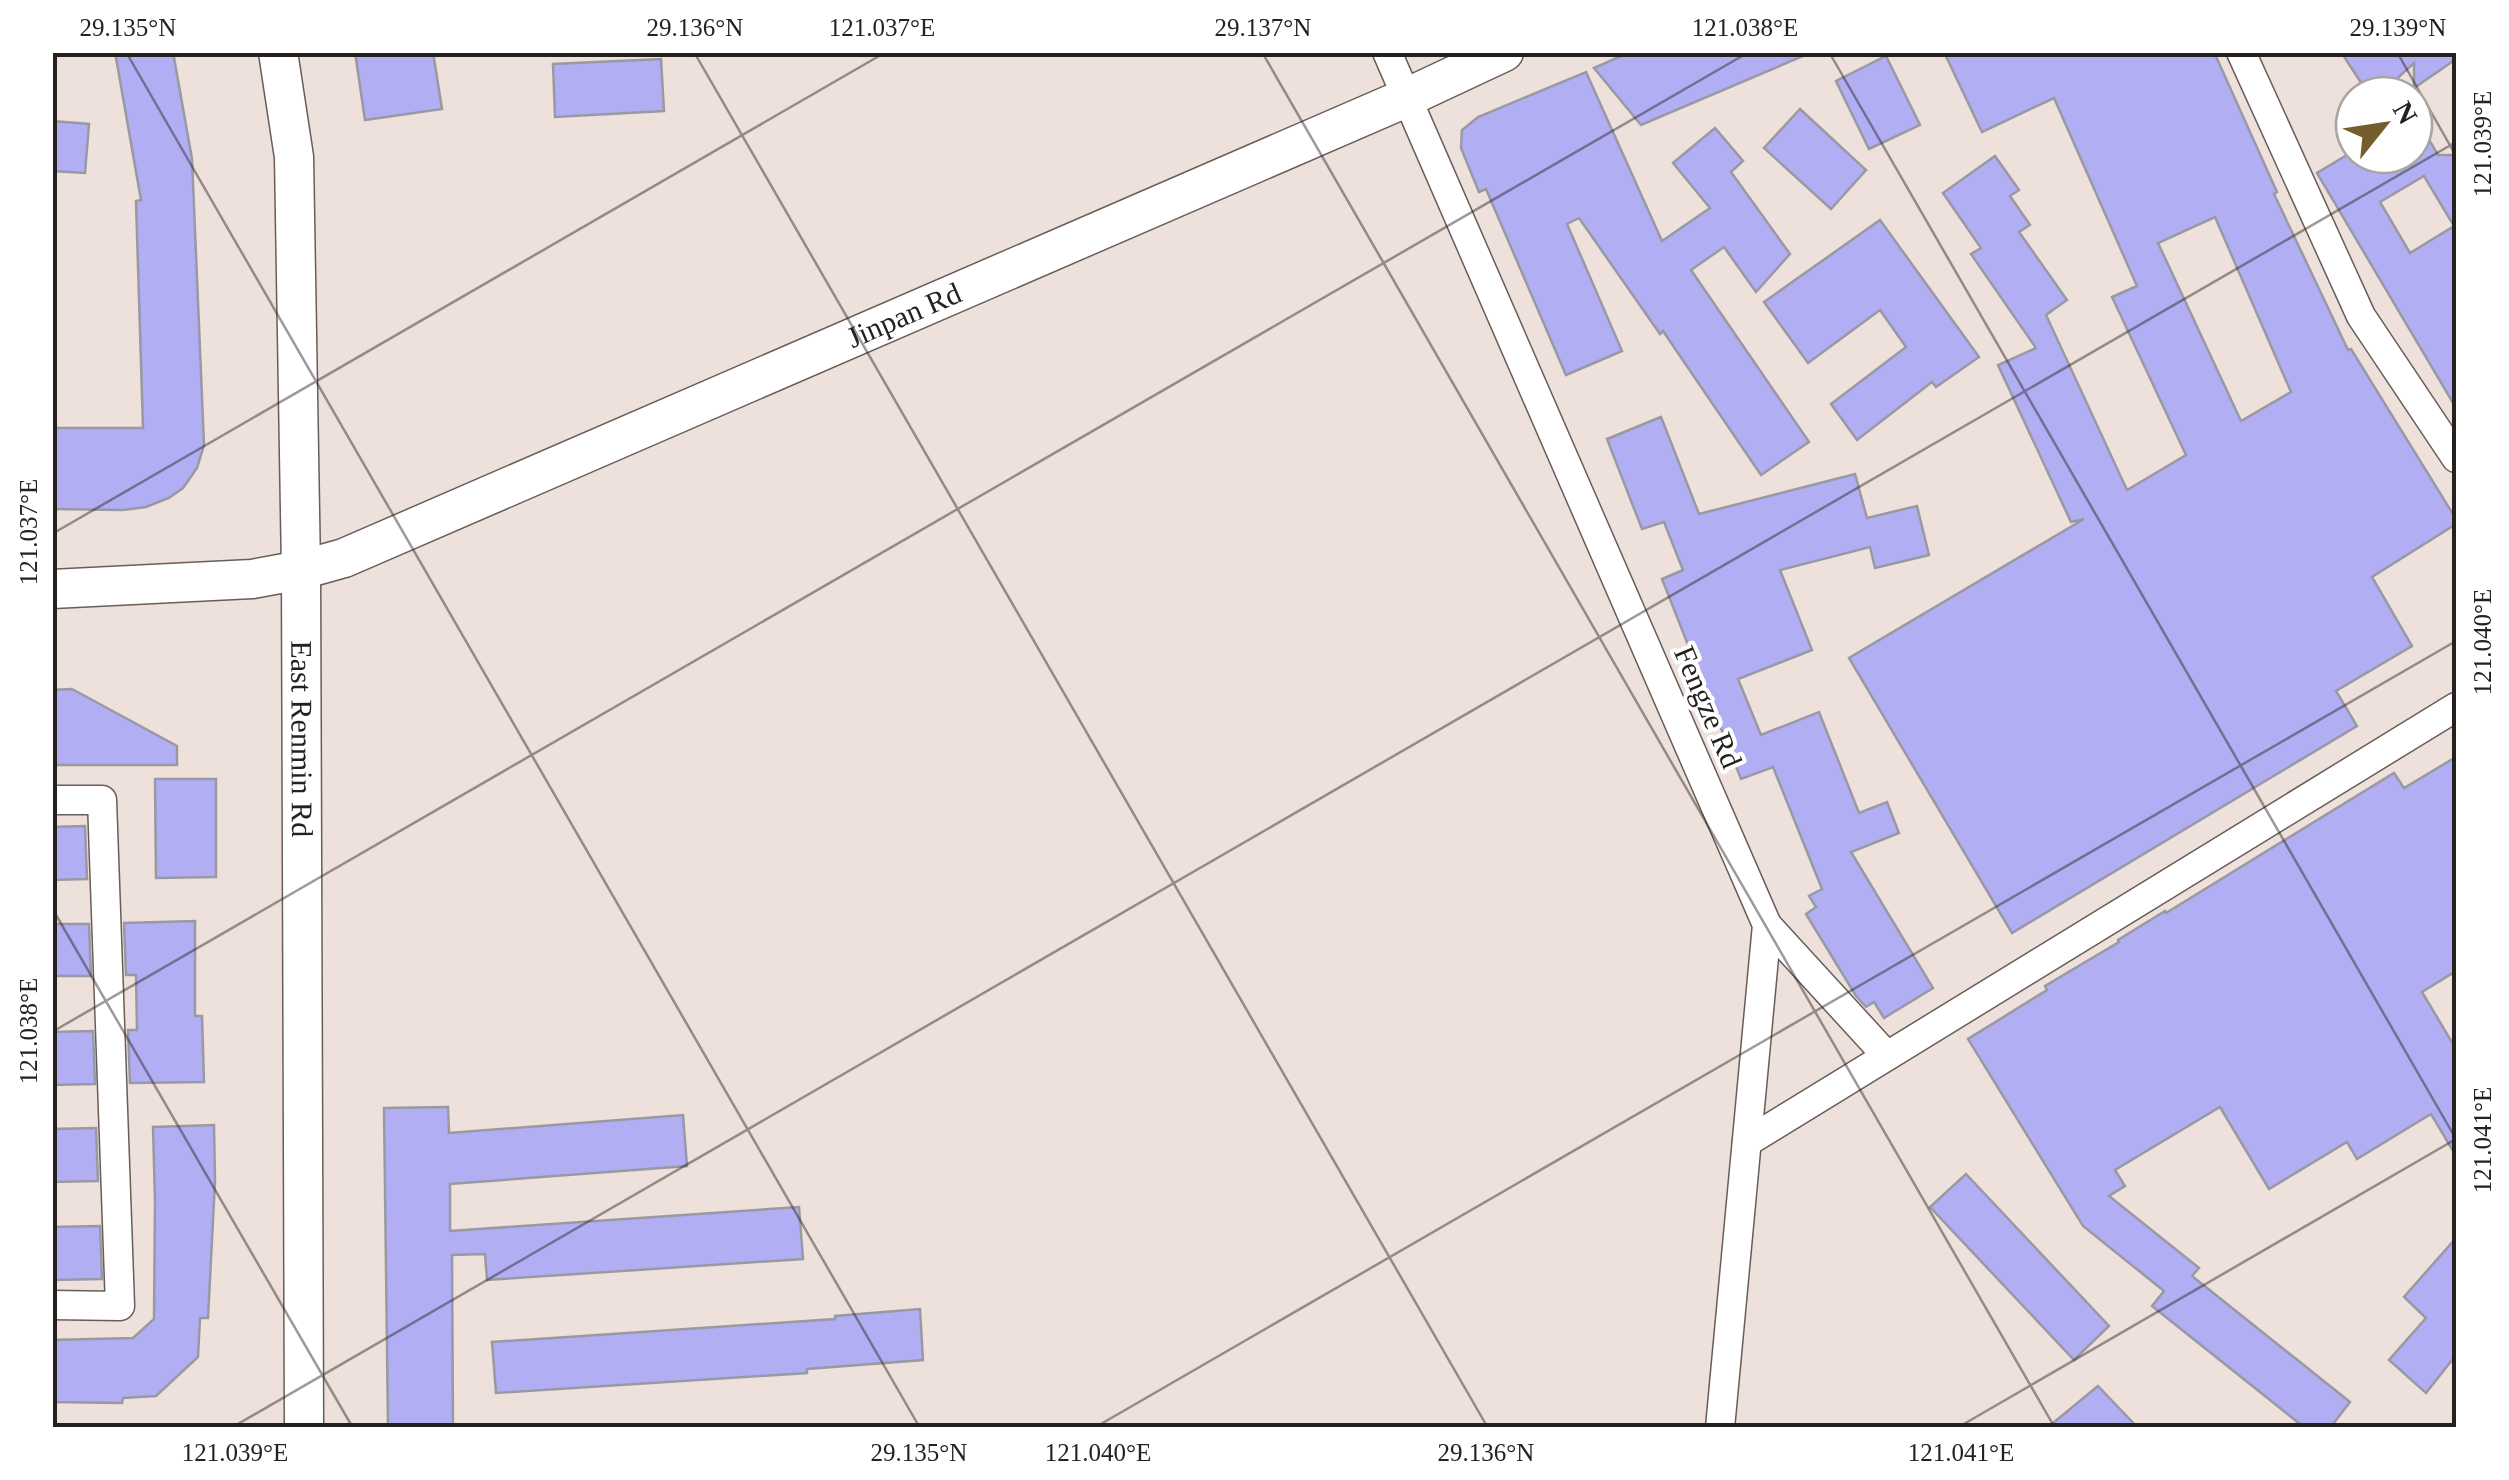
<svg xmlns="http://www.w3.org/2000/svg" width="2509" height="1480" font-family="Georgia,serif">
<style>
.building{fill:#b1aef4;stroke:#9999a4;stroke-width:2.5;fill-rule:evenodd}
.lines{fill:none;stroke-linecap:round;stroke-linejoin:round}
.street-casing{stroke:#685d58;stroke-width:31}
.secondary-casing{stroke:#685d58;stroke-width:41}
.street{stroke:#fff;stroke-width:28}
.secondary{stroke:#fff;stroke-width:38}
.ticks{fill:none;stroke:#25211f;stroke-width:2.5;stroke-opacity:0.45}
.labels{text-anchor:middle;stroke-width:8;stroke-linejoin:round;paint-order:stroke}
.street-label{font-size:30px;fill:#25211f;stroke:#fff}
.neatline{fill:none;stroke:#25211f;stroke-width:4}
.ticks-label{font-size:25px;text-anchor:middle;fill:#25211f}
</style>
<rect width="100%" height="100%" fill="#eee0db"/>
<g class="building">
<polygon points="115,52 173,52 192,159 204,445 197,468 183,488 169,498 146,507 123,510 52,509 52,428 143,428 136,201 141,200"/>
<polygon points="355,52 433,52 442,109 365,120"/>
<polygon points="1630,52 1810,52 1810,53 1641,125 1594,68"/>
<path d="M1944,52h270l63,140 -3,2 74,156 3,-1 105,170v5l-84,53 40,69 -76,45 21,35 -345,207 -163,-275 235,-139 -13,3 -73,-157 38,-17 -65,-94 10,-6 -38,-55 52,-37 24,34 -9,6 20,29 -11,7 48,68 -21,15 81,175 59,-35 -74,-158 25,-11 -83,-188 -72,34zM2215,217l76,175 -50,29 -83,-178z"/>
<polygon points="2341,52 2456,52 2456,59 2414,88 2414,63 2379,95 2369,95"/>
<polygon points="1886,56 1920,125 1869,149 1836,81"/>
<polygon points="661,59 664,111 555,117 553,64"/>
<polygon points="1586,72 1662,241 1710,208 1673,163 1715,128 1743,161 1731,172 1790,254 1756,292 1724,247 1691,270 1809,442 1761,475 1663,331 1660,334 1579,218 1567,224 1622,351 1566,375 1486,189 1479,192 1461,148 1462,130 1478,117"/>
<polygon points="1800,109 1866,170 1831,209 1764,148"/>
<path d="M2414,114l24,41h14l4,-3v256l-139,-235 30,-18h67zM2424,176l30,50 -44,27 -30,-51z"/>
<polygon points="52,121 89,124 85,173 52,171"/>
<polygon points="1880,220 1979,357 1936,387 1932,382 1857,440 1831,404 1906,347 1880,310 1808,363 1764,302"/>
<polygon points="1661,417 1699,514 1855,474 1867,518 1917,506 1929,555 1875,568 1870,547 1780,570 1812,650 1738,679 1761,735 1819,712 1859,813 1887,802 1899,833 1851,852 1933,988 1884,1018 1874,1002 1866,1007 1856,996 1806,914 1816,907 1809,896 1822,889 1773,767 1741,779 1662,579 1683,570 1664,522 1642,529 1607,439"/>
<polygon points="72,689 177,746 177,765 52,765 52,690"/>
<polygon points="2456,757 2456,971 2422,992 2456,1049 2456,1156 2431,1114 2357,1159 2347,1142 2269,1189 2220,1107 2115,1170 2125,1186 2109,1196 2199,1268 2192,1276 2350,1402 2330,1428 2305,1428 2152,1306 2164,1291 2083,1226 1968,1039 2047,990 2045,986 2119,942 2118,940 2165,911 2166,913 2394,773 2404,788"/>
<polygon points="155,779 216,779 216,877 156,878"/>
<polygon points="85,826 87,879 52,880 52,827"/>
<polygon points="195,921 195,1016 202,1016 204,1082 130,1083 128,1030 137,1030 136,975 126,975 124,923"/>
<polygon points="52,924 89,924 91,976 52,976"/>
<polygon points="93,1031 95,1084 52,1085 52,1032"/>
<polygon points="448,1107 449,1133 683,1115 687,1166 450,1184 450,1231 799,1207 803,1259 487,1280 485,1254 452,1255 453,1428 388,1428 384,1108"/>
<polygon points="214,1125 215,1181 208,1318 200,1318 198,1357 156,1396 123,1398 122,1403 52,1402 52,1340 133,1338 154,1319 155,1201 153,1127"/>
<polygon points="96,1128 98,1181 52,1182 52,1129"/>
<polygon points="1966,1174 2109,1326 2074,1360 1930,1207"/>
<polygon points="100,1226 102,1279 52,1280 52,1227"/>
<polygon points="2456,1238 2456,1355 2426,1393 2389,1360 2426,1318 2404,1297"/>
<polygon points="920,1309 923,1360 807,1369 807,1373 496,1393 492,1342 835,1319 835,1316"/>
<polygon points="2098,1386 2138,1428 2047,1428"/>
</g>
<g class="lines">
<defs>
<g id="street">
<polyline points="1387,52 1767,925 1720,1428"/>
<polyline points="2241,52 2361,316 2456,458"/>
<polyline points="52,800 102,800 120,1306 52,1305"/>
<polyline points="1767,925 1887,1056"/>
<polyline points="1747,1142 2456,707"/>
</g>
<g id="secondary">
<path id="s1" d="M278,52l16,105 7,413 3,858"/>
<path id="s2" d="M52,589l200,-10 49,-9 43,-12 1064,-461 96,-45"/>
</g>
</defs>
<use href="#street" class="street-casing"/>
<use href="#secondary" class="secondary-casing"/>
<use href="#street" class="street"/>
<use href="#secondary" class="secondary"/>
</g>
<path class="ticks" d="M126,52l794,1376M694,52l794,1376M1262,52l793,1376M1829,52l627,1087M2397,52l59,104M52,534l834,-482M52,908l301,520M52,1032l1697,-980M231,1428l2225,-1286M1094,1428l1362,-787M1957,1428l499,-289"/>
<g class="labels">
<g class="street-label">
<text dy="10" stroke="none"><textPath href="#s2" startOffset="905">Jinpan Rd</textPath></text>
<text transform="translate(1708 707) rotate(67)" y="10">Fengze Rd</text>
<text dy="10" stroke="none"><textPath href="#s1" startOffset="688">East Renmin Rd</textPath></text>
</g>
</g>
<rect width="2509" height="1480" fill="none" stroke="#ffffff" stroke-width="110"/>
<g transform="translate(2384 125) rotate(60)"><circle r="48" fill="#ffffff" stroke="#a8a6a5" stroke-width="2.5"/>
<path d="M0-8L18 38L0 25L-18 38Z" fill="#745c2d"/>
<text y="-15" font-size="28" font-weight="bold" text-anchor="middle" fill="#25211f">N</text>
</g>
<rect x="55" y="55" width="2399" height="1370" class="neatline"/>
<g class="ticks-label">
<text x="128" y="36">29.135°N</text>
<text x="695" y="36">29.136°N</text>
<text x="882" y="36">121.037°E</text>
<text x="1263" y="36">29.137°N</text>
<text x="1745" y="36">121.038°E</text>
<text x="2398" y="36">29.139°N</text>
<text transform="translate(2482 144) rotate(-90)" y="9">121.039°E</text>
<text transform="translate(28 532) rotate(-90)" y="9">121.037°E</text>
<text transform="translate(2482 642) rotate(-90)" y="9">121.040°E</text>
<text transform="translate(28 1031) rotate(-90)" y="9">121.038°E</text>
<text transform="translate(2482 1140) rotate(-90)" y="9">121.041°E</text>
<text x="235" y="1461">121.039°E</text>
<text x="919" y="1461">29.135°N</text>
<text x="1098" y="1461">121.040°E</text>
<text x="1486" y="1461">29.136°N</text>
<text x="1961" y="1461">121.041°E</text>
</g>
</svg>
